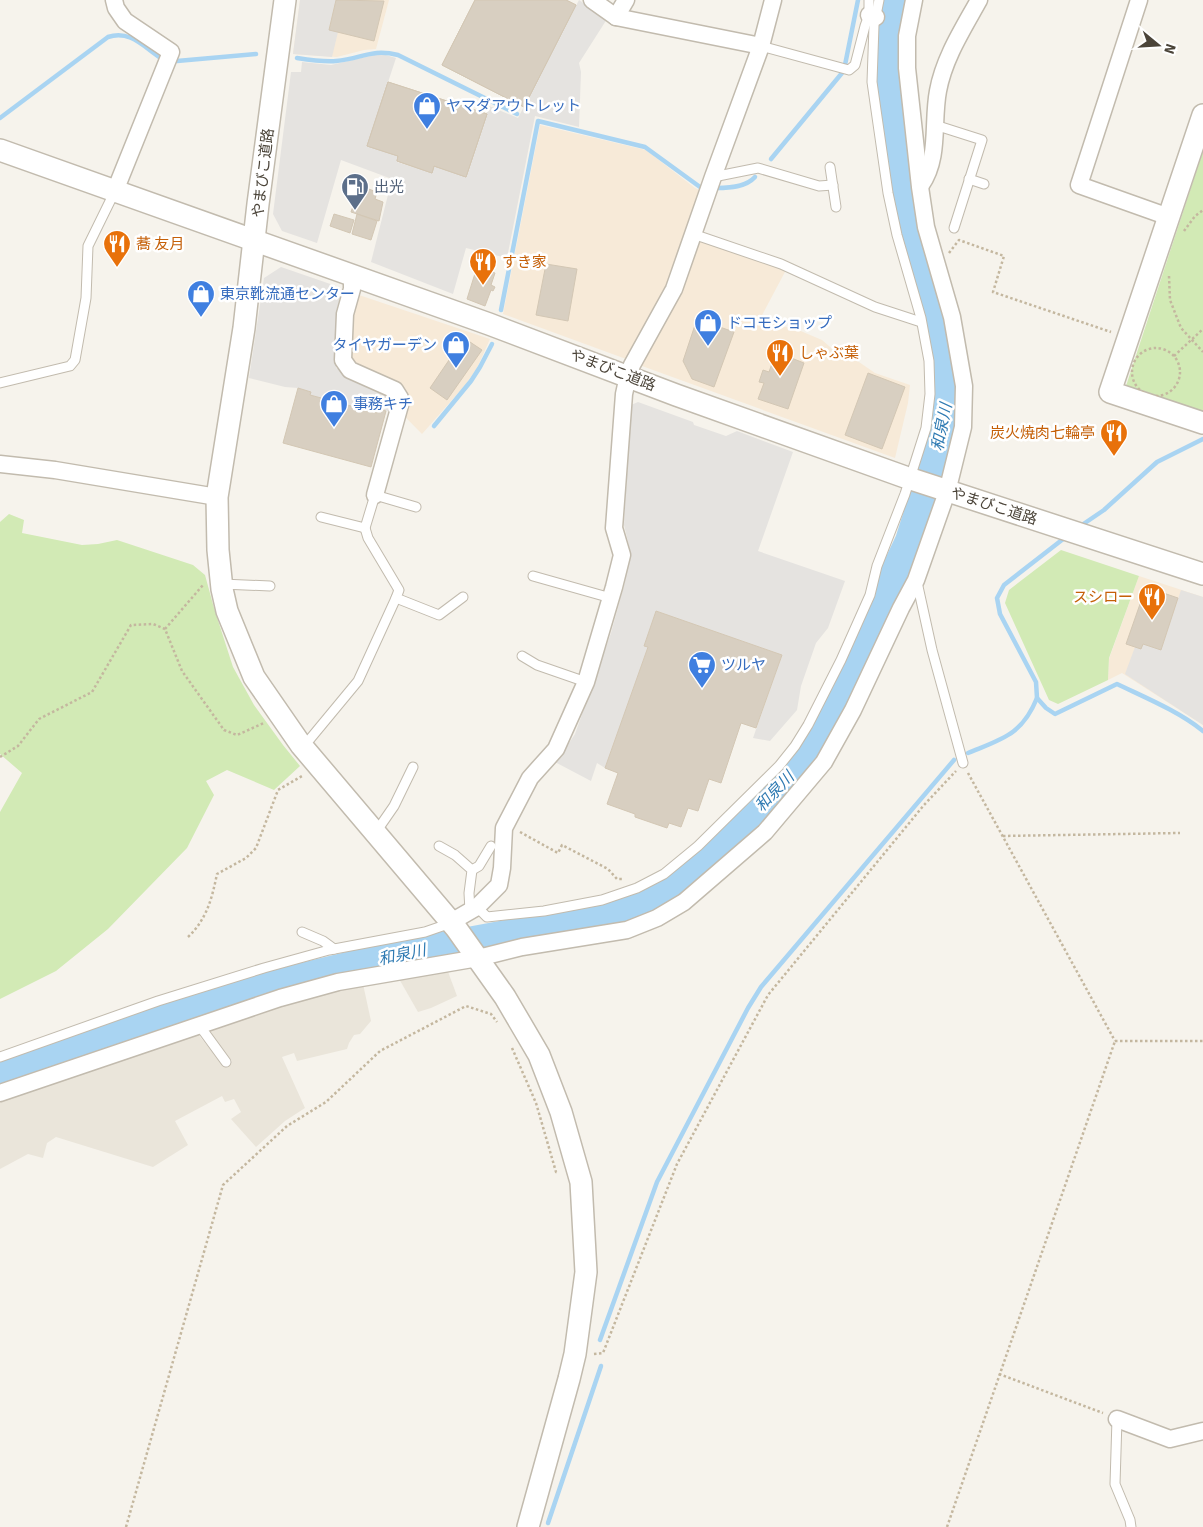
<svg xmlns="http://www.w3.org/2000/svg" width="1203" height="1527" font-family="Signika,'Noto Sans JP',sans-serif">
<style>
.residential{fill:#eae5da}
.commercial{fill:#f7ead8}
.green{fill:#d2eab5}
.parking{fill:#e5e3e0}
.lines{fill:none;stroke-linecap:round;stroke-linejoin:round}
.stream{stroke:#a9d4f2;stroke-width:4.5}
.river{stroke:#a9d4f2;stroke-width:28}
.building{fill:#d8cfc1;stroke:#d3c7b4}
.service-casing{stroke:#c2bbae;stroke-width:11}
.minor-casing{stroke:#c2bbae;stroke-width:19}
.tertiary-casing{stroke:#c2bbae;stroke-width:24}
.path{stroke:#c4b79f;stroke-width:2.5;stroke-dasharray:2.5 2.5;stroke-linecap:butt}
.service{stroke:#fff;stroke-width:9}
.minor{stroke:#fff;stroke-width:16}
.tertiary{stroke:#fff;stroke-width:21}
.labels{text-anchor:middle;stroke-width:5;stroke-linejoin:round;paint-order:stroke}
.shop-label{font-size:15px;fill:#366cbe;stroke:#fff;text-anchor:start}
.street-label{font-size:15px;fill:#4b4439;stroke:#fff}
.service-label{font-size:15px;fill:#4e5e75;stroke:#fff;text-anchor:start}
.food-label{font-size:15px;fill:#c56008;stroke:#fff;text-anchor:start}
.water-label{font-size:16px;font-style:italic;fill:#2e7ab2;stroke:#fff}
</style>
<rect width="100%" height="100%" fill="#f6f3ec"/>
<g class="residential">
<polygon points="447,969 457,996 431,1008 418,1012 398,977"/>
<polygon points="363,984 371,1021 360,1034 354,1035 349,1043 347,1049 297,1061 294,1053 282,1057 305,1108 285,1121 256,1147 231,1119 241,1112 234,1099 225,1102 222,1096 175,1121 188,1145 153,1167 56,1137 47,1143 43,1158 28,1154 0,1169 0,1099 196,1032 225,1067 232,1061 206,1028 289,1000"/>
</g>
<g class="commercial">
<polygon points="300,0 389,0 376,49 364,50 337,57 293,54"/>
<polygon points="540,125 646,150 695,188 702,191 666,294 626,359 503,314"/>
<polygon points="699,240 786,270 759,321 796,329 822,340 837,353 840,349 875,373 910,385 908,403 895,458 642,366 640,360"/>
<polygon points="356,294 490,339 477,368 466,384 422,434 355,366 351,359 351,312"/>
<polygon points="1139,576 1203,597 1203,725 1122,673 1108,680 1109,659"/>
</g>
<g class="green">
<polygon points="1203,151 1203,414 1125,389"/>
<polygon points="9,514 24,520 22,533 82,545 98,544 117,540 193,565 205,575 214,608 233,667 254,705 283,745 300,766 274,790 227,770 206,781 214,795 187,848 108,929 56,971 0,999 0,812 22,773 0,754 0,522"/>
<polygon points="1061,550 1139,576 1109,658 1108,680 1058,704 1049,700 1005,603 1009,590"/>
</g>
<g class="parking">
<polygon points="300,0 336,0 329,29 338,32 332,57 293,54"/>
<polygon points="579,0 607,19 579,63 581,72 579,127 535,116 507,258 466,248 453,294 371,262 392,179 341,160 317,243 282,231 273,214 291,72 301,72 302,62 331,65 374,55 386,55 396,58 367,146 398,156 397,162 432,173 434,166 466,177 489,106 518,118"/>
<polygon points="281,267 339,287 342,292 336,311 336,368 387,393 396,400 392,412 378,409 377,413 310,395 311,392 298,388 285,387 249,378 264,278"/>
<polygon points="638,402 693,422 694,425 726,436 737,431 793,452 758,551 845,581 828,628 816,643 801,686 797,710 770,741 753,738 782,655 656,611 644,646 648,647 605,768 597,763 591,781 553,761 562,754 575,734 611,633 625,582 630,550 624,525 631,405"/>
<polygon points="1181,590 1203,597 1203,725 1125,674 1135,647 1141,649 1143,644 1161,650"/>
</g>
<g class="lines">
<g class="stream">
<path d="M297,58c13,2 26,4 39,3 26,-2 35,-13 62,-6l119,59"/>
<polyline points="177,61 256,54"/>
<polyline points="845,65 858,0"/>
<path d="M0,118l108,-81c21,-7 34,8 51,20"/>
<polyline points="771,159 842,73"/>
<path d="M717,188c13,0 29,-1 38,-11"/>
<polyline points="501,310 538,121 645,147 700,187"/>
<polyline points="434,426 471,381 480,367 492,344"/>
<polyline points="1079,527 1104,510 1157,462 1203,439"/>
<path d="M1067,536l-63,49 -7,13 3,16 36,68 1,16 9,10 9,6 62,-30c29,14 61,27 86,47"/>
<path d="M968,753c34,-14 54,-18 69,-55"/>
<polyline points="600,1340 657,1182 748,1008 761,987 954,760"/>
<polyline points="548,1523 601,1366"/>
</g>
<polyline class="river" points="0,1074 89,1045 171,1015 243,991 393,955 614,914 672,885 698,867 789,777 811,750 834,711 874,615 909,541 934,462 942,432 947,400 943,351 931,294 901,179 891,99 889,46 893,10 896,0"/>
</g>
<g class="building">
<polygon points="336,0 384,1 374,41 329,30"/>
<polygon points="475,0 566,0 576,5 524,107 442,65"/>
<polygon points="475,0 566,0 576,5 524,107 442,65"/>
<polygon points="388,82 487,114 466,177 434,166 432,173 397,161 398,156 367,146"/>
<polygon points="388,82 487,114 466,177 434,166 432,173 397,161 398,156 367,146"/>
<polygon points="360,186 377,192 375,199 383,202 379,221 351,212"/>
<polygon points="334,214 354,220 350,233 330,226"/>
<polygon points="357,214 377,221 371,240 352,234"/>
<polygon points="546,264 577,269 568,321 536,315"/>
<polygon points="477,267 495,273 491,285 495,287 493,291 491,290 485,306 467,299"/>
<polygon points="697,319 734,332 714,387 692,379 683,361"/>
<polygon points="464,338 482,350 447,400 430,388"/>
<polygon points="776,352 804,363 788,409 758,399 764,383 759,382 763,370 769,372"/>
<polygon points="868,373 905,387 882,449 845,435"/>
<polygon points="298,388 311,392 310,395 377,413 378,409 386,411 371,467 283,443"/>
<polygon points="1146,587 1178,598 1161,650 1143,644 1141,649 1126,644"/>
<polygon points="656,611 782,655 756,728 741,723 721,783 709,779 698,811 688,808 681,827 669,823 667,828 635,817 635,814 607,804 618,773 605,768 648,647 644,646"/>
</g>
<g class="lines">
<defs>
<g id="service">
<polyline points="761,46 849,70 855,65 865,26 869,15 869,0"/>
<polyline points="935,125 982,140 954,228"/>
<polyline points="830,167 836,207"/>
<polyline points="713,177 758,168 819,186 833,185"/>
<polyline points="969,179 984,184"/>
<polyline points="693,234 781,264 875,307 921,322"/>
<polyline points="0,383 70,366 75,360 86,298 88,246 115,191"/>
<polyline points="321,517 365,528 375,495 416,507"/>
<polyline points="365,528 368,538 399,590 396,598 439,615 463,597"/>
<polyline points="533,576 611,598"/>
<polyline points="917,582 932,650 963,763"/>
<polyline points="222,584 270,586"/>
<polyline points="522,656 537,665 586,682"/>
<polyline points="301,745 310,739 358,681 396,598"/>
<polyline points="376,832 394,806 413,767"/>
<polyline points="439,846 455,855 472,870 469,893 470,911"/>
<polyline points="472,870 479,866 491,846"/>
<polyline points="477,907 487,917 544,911 602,900 637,888 664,874 698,846 779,766 795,746 808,725 841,660 870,595 877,566 905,494 926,428 930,394 929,361 921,318 897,235 888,193 876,110 872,82 874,25 879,0"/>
<polyline points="302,932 323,941 334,949"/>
<polyline points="199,1025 226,1062"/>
<polyline points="0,1057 158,1001 264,968 329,950 425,932 451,923"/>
<polyline points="1117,1419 1115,1484 1130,1520 1131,1527"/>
</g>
<g id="minor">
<polyline points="114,0 116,8 125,21 171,52 115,191"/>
<polyline points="592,0 616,17 761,46"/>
<polyline points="1139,0 1079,185 1169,217"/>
<polyline points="869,15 876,17"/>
<polyline points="616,17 626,0"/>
<path d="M921,185c19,-27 11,-63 17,-94 6,-33 25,-62 41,-91"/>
<polyline points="352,276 352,289 345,314 343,360 350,370 395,390 400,398 400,405 375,495"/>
<polyline points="0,464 55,470 217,497"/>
<polyline points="451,922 477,907 499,885 502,868 504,828 530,778 556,749 586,682 614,587 622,555 614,528 624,394 628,376 632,365 674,289 713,177 761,46 773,0"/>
<polyline points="0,1093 280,998 338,982 478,958 522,947 627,930 657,918 684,902 765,832 824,762 853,710 901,608 916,580 947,492 963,427 964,386 952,317 926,227 920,187 907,68 907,36 914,0"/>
<polyline points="1117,1419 1170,1439 1203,1431"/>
</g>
<g id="tertiary">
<polyline points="285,0 258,204 244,328 217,497 218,550 222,589 227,611 254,677 301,745 456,928 505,997 539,1055 561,1112 581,1182 586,1272 575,1354 569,1379 528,1527"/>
<polyline points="1203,115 1110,392 1203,423"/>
<polyline points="0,150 489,324 676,395 905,477 1203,574"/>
</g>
</defs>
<use href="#service" class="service-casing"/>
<use href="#minor" class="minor-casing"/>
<use href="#tertiary" class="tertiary-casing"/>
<g class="path">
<polyline points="1184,231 1195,216 1203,210"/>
<polyline points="949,253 959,240 1004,256 993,292 1111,332"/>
<polyline points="1169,276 1170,300 1181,328 1203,352"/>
<circle cx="1156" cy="372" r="24"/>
<polyline points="1174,356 1203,329"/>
<polyline points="165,629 203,585"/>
<polyline points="0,757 18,746 39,719 92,692 131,625 153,624 165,629 182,671 224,730 237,735 264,723"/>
<polyline points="968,773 1115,1041"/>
<polyline points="520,832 558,853 562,845 608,869 617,879 624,879"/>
<polyline points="1003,836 1180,833"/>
<path d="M188,937c19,-18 24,-39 29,-63l29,-16 10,-10 22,-58 24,-14"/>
<polyline points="1115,1041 1203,1041"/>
<polyline points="512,1048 536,1103 556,1172 559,1173"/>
<polyline points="594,1354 603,1353 677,1164 768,995 924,805 956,771"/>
<polyline points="999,1374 1103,1413"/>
<polyline points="126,1527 223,1185 287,1126 326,1102 380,1051 466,1006 491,1014 497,1022"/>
<polyline points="947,1527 1115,1041"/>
</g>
<use href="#service" class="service"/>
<use href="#minor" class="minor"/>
<use href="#tertiary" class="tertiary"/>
</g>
<defs>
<symbol id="shop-pin" viewBox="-11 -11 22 30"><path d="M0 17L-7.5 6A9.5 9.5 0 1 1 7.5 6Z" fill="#3f7fe0" stroke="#fff"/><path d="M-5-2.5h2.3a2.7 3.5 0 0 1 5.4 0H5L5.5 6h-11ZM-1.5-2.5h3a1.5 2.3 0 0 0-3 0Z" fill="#fff"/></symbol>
<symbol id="fuel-pin" viewBox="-11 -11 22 30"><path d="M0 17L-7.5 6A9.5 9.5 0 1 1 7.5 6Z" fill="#5c6f8a" stroke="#fff"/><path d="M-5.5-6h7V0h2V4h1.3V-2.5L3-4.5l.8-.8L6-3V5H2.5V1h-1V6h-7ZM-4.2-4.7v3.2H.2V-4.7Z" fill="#fff"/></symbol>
<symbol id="restaurant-pin" viewBox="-11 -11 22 30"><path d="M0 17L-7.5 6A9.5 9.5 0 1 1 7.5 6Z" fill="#e8710a" stroke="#fff"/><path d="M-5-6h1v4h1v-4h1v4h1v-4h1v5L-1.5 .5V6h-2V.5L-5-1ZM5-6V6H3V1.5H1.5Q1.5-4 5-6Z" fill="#fff"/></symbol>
<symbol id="supermarket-pin" viewBox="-11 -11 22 30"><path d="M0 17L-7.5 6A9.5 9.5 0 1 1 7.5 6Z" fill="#3f7fe0" stroke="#fff"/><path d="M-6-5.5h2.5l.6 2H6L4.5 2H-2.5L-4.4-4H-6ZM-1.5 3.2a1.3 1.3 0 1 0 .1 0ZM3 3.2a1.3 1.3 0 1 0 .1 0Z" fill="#fff"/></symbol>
</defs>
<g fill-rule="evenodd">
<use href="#shop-pin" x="411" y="90" width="32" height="43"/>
<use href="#fuel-pin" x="339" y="171" width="32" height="43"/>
<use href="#restaurant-pin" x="101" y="228" width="32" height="43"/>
<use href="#restaurant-pin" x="467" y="246" width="32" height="43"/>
<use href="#shop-pin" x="185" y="278" width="32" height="43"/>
<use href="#shop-pin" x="692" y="307" width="32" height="43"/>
<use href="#shop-pin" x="440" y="329" width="32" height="43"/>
<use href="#restaurant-pin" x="764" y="337" width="32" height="43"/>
<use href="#shop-pin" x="318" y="388" width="32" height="43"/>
<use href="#restaurant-pin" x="1098" y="417" width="32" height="43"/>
<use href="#restaurant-pin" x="1136" y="581" width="32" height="43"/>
<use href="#supermarket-pin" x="686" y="649" width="32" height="43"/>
</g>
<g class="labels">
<g class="shop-label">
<text x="446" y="111">ヤマダアウトレット</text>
<text x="220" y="299">東京靴流通センター</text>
<text x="727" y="328">ドコモショップ</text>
<text x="437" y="350" text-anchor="end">タイヤガーデン</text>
<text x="353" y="409">事務キチ</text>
<text x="721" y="670">ツルヤ</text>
</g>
<g class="street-label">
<text transform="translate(263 173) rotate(-83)" y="5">やまびこ道路</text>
<text transform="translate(613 370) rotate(21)" y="5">やまびこ道路</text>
<text transform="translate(994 506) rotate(18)" y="5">やまびこ道路</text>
</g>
<g class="service-label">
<text x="374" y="192">出光</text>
</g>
<g class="food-label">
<text x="136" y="249">蕎 友月</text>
<text x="502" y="267">すき家</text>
<text x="799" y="358">しゃぶ葉</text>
<text x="1095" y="438" text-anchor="end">炭火焼肉七輪亭</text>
<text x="1133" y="602" text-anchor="end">スシロー</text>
</g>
<g class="water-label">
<text transform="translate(941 427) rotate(-79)" y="6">和泉川</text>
<text transform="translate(774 791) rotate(-46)" y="6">和泉川</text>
<text transform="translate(402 954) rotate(-12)" y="6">和泉川</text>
</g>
</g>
<g transform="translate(1158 45) rotate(108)" stroke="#ffffff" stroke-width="4" paint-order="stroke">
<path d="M0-4L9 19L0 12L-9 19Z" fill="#4b4439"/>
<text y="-8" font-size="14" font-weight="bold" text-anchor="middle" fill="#4b4439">N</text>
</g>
</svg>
